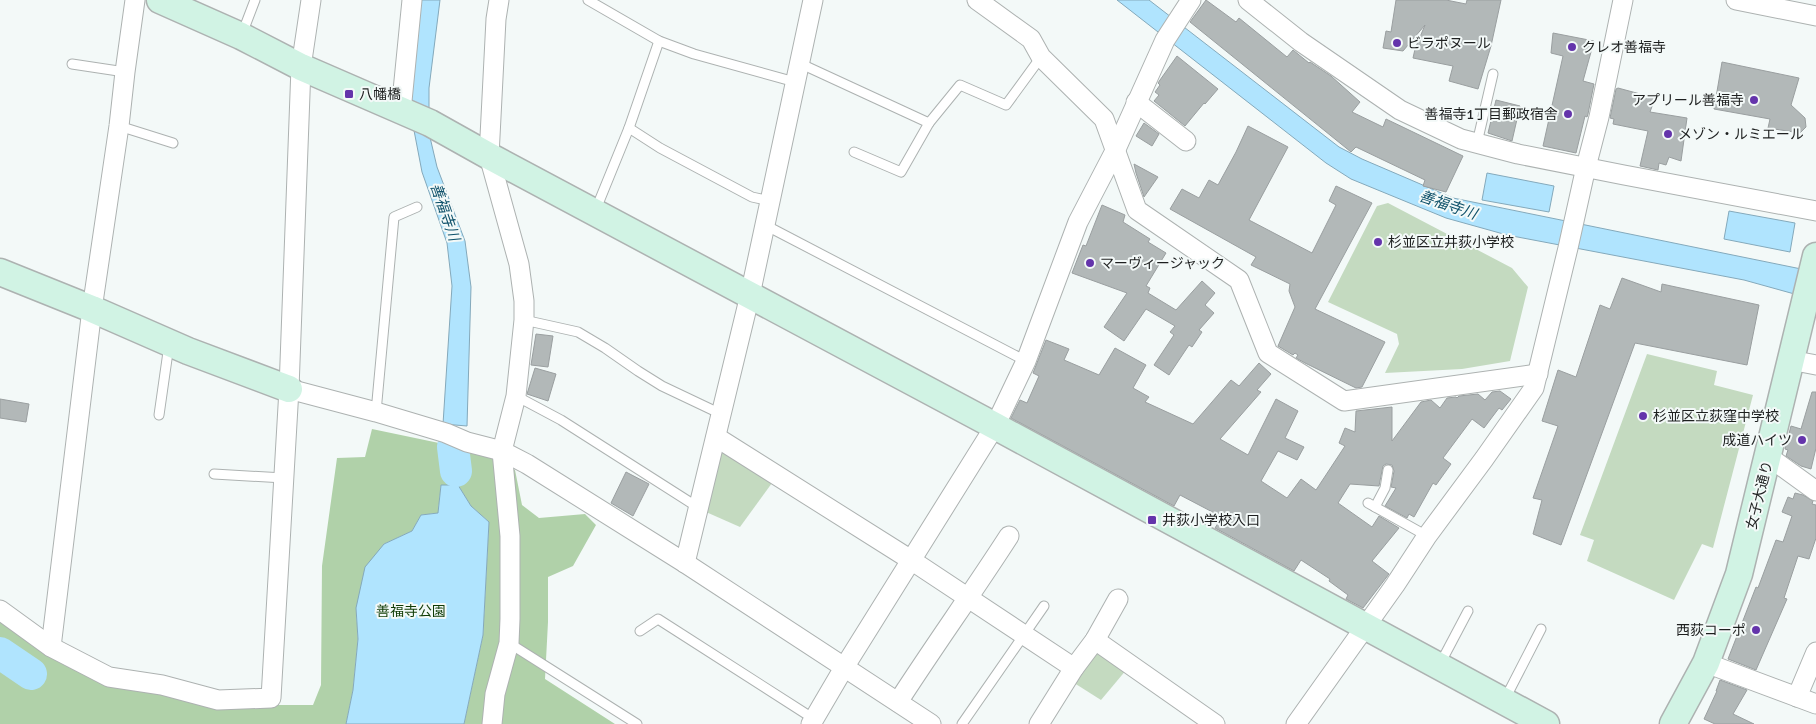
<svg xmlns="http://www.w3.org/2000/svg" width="1816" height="724" font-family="Signika,'Noto Sans JP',sans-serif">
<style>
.green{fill:#c4dac0}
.forest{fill:#b0d1a9}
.water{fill:#b0e4fe;stroke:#84a9bb}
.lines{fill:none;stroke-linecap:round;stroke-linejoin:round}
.river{stroke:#b0e4fe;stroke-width:32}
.building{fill:#b2b8b8;stroke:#9a9fa0}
.lane-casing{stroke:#adb2b1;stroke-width:11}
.street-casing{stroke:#adb2b1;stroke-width:21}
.secondary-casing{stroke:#adb2b1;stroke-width:29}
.lane{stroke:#fff;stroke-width:9}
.street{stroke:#fff;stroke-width:19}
.secondary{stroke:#d1f3e4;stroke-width:26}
.poi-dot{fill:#6434ab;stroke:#f3f9f8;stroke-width:2}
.labels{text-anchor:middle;stroke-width:4;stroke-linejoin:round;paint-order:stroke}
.poi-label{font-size:14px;fill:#1d1f1f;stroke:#f3f9f8;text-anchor:start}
.street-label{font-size:14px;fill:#1d1f1f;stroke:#f3f9f8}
.park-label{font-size:14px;fill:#0f3b05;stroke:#f3f9f8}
.water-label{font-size:15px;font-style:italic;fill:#0f526b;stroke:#f3f9f8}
</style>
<rect width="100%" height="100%" fill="#f3f9f8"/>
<g class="green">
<polygon points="1388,203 1512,268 1528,287 1510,361 1462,369 1385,373 1399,344 1397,334 1328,302 1377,206"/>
<polygon points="1647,354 1717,371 1714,385 1753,395 1713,548 1702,544 1674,600 1587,561 1594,540 1580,535"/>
<polygon points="721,449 772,483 740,527 706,512"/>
<polygon points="1096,648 1127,669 1101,700 1071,681"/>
</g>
<polygon class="forest" points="372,429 482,452 515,470 522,505 539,518 585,514 596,525 573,566 548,577 548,622 545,679 615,724 464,724 483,635 489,522 471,506 458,485 460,471 452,485 441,485 438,513 421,515 412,531 384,544 356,608 358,639 353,690 346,724 0,724 0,619 107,684 219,705 313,705 321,685 322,566 337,458 365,457"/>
<g class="water">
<polygon points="419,0 440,0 429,88 429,133 437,167 465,241 471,287 467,426 443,424 452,286 447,243 422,172 407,94"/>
<polygon points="1117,0 1149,0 1339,147 1362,159 1453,198 1816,272 1816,300 1744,280 1507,235 1446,218 1351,179 1326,163"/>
<polygon points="1487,173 1554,186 1549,212 1482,200"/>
<polygon points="1729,211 1795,223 1790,252 1724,239"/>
<polygon points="460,470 458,485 471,506 489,522 483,635 464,724 346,724 353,690 358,639 356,608 365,567 384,544 412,531 421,515 438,513 441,485 452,485 453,471"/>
<polygon points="0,645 29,668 23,676 0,660"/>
</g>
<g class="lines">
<g class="river">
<polyline points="453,447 456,471"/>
<polyline points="0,653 31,674"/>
</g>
</g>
<g class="building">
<polygon points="1206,0 1236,22 1239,18 1287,57 1293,50 1309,63 1310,62 1331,76 1360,102 1352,112 1383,127 1386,119 1463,156 1446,192 1423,186 1425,180 1356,147 1351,152 1190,22"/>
<polygon points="1396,0 1446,0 1466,4 1467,0 1501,0 1491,46 1478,89 1449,81 1453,66 1413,58 1415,49 1425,25 1403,51 1383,48 1386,31 1391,32"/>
<polygon points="1553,33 1594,41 1583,81 1594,84 1588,114 1587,117 1585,116 1576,153 1543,146 1563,56 1551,53"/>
<polygon points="1177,56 1218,89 1205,104 1204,103 1185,126 1154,101 1159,95 1155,92 1160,85 1158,83 1160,80"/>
<polygon points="1722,62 1799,78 1791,105 1805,118 1806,127 1800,133 1768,128 1770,119 1714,109"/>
<polygon points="1618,88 1655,98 1650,112 1687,118 1681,161 1669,157 1666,165 1659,163 1658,170 1640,166 1648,131 1613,124 1614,119 1610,118 1616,89"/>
<polygon points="1496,100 1520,106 1512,141 1488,133"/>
<polygon points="1144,123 1159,134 1152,146 1136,136"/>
<polygon points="1248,126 1288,147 1249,220 1312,253 1336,205 1329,201 1336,186 1372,203 1315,309 1385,342 1362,387 1356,388 1305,363 1296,358 1298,355 1295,353 1293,355 1278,346 1295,307 1289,291 1290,284 1251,265 1256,257 1170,209 1182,189 1199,198 1209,180 1218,185 1236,152"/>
<polygon points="1134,164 1158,177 1144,197 1136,173"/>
<polygon points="1102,205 1125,215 1123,222 1150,239 1148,242 1166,253 1146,286 1150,288 1148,293 1176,310 1202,281 1215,293 1205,305 1214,313 1199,330 1202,332 1192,347 1189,345 1169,375 1154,365 1174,335 1170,332 1175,326 1146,309 1124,341 1104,327 1127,293 1072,273 1083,245 1086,246"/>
<polygon points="1622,278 1661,292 1662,284 1759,305 1747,365 1635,343 1561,545 1533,534 1542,500 1533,498 1558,426 1542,421 1558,370 1576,377 1600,305 1610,309"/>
<polygon points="536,334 553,336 548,367 531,365"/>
<polygon points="1046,340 1069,349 1064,360 1099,375 1115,348 1146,365 1133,388 1149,397 1145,402 1193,424 1231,380 1239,386 1259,363 1271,374 1257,390 1261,392 1220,439 1248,455 1276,399 1298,411 1285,438 1304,447 1297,460 1278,451 1261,481 1287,498 1301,479 1316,490 1345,446 1339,443 1345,428 1355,432 1356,411 1392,407 1392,441 1421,402 1431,400 1440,408 1447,398 1456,397 1457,398 1459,396 1478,394 1485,400 1492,392 1500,391 1511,399 1502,410 1499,408 1484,428 1472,419 1443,458 1451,464 1436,485 1433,483 1414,517 1409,514 1407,518 1385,506 1396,488 1391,487 1394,471 1392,465 1386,464 1383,466 1379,486 1350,484 1338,503 1372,527 1379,516 1399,528 1372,561 1389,574 1363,608 1346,599 1348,595 1329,581 1330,579 1301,560 1294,571 1215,528 1222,517 1180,495 1174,506 1011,418 1020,400 1027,403 1039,376 1033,373"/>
<polygon points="535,368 556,374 548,401 527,394"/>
<polygon points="1812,392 1816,392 1816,448 1811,469 1801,466 1786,456 1788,450 1785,449 1791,426 1801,429"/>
<polygon points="0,399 29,404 26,422 0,418"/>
<polygon points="626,472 649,484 633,516 611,503"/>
<polygon points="1795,493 1803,495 1813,501 1812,504 1816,505 1816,538 1809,559 1798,556 1784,598 1787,599 1756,670 1728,659 1756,587 1758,588 1776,540 1783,542 1792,516 1782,512 1788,497 1793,499"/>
<polygon points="1720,680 1747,690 1733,714 1754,724 1715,724 1704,719 1717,691 1716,691"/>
</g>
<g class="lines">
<defs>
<g id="lane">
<polyline points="588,0 659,41 694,54 795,82"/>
<polyline points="242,34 255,0"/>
<polyline points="799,63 929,123 960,85 1006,105 1041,57"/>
<polyline points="72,64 125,72"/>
<polyline points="119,126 173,143"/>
<polyline points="629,128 660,148 752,197 770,201"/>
<polyline points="1477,143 1493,74"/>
<polyline points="854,152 901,172 929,123"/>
<polyline points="596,209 629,128 659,41"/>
<polyline points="765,225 1026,361"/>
<polyline points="524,320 578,332 605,348 638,371 662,386 721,414"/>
<polyline points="516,396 561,420 699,508"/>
<polyline points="376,412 394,217 417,207"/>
<polyline points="159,415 169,345"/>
<polyline points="214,474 284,478"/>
<polyline points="1368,503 1427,536"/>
<polyline points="1375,507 1385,488 1388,470"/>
<polyline points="640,631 658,619 814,719"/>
<polyline points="509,643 637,724"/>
<polyline points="1440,664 1468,611"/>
<polyline points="1505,699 1541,629"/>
<polyline points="962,724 1044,606"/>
</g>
<g id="street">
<polyline points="977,0 1031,39 1041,57 1104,119 1137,210 1239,280 1268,353 1344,401 1538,374"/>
<polyline points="1248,0 1301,42 1400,110 1461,139 1518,154 1624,175 1816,211"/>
<polyline points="1736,0 1816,16"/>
<polyline points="1136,102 1186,141"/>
<polyline points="401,111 412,0"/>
<polyline points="1790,360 1816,365"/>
<polyline points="289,389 376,412 446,433 467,442 502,451 527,464 685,563 931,724"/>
<polyline points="716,437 911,560 1074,668"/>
<polyline points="1769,457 1816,491"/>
<polyline points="685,563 750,295 813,0"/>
<polyline points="0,610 51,647 109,677 162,685 218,700 271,698 289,389 301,67 311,0"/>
<polyline points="1095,640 1215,724"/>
<polyline points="51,647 92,309 119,126 125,72 135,0"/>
<polyline points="1706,663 1816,704"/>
<polyline points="1797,697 1816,652"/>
<path d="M898,702c36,-56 75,-110 111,-166"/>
<polyline points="492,724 495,694 509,643 510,619 510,536 502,451 516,396 524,320 524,301 519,264 489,156 496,19 499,0"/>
<polyline points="811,724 845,666 995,426 1026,361 1078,222 1116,149 1165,40 1191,0"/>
<polyline points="1039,724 1074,668 1095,640 1118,599"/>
<polyline points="1296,724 1395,585 1427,536 1484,459 1534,388 1568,248 1586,167 1599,117 1623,0"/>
</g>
<g id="secondary">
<polyline points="160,0 241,36 301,67 430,123 489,156 995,426 1546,724"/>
<polyline points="0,272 92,309 188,351 289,389"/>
<polyline points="1673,724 1706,663 1739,574 1816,256"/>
</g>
</defs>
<use href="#lane" class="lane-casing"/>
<use href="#street" class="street-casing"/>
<use href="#secondary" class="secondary-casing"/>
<use href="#lane" class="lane"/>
<use href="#street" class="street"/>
<use href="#secondary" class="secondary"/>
</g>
<g class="poi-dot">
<circle cx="1397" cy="43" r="5"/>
<circle cx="1572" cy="47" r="5"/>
<rect x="344" y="89" width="10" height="10" rx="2.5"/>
<circle cx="1754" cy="100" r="5"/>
<circle cx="1568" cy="114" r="5"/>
<circle cx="1668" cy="134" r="5"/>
<circle cx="1378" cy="242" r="5"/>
<circle cx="1090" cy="263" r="5"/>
<circle cx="1643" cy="416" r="5"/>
<circle cx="1802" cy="440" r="5"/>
<rect x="1147" y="515" width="10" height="10" rx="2.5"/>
<circle cx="1756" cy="630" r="5"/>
</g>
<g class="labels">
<g class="poi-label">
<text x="1407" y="48">ビラポヌール</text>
<text x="1582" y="52">クレオ善福寺</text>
<text x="359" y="99">八幡橋</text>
<text x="1744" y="105" text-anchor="end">アプリール善福寺</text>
<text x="1558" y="119" text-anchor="end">善福寺1丁目郵政宿舎</text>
<text x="1678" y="139">メゾン・ルミエール</text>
<text x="1388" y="247">杉並区立井荻小学校</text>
<text x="1100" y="268">マーヴィージャック</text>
<text x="1653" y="421">杉並区立荻窪中学校</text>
<text x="1792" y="445" text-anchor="end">成道ハイツ</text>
<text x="1162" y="525">井荻小学校入口</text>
<text x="1746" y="635" text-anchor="end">西荻コーポ</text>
</g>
<g class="street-label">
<text transform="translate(1759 495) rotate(-76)" y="5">女子大通り</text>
</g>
<g class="park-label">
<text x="411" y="616">善福寺公園</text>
</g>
<g class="water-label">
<text transform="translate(1448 205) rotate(19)" y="5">善福寺川</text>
<text transform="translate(445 212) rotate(71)" y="5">善福寺川</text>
</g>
</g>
</svg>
